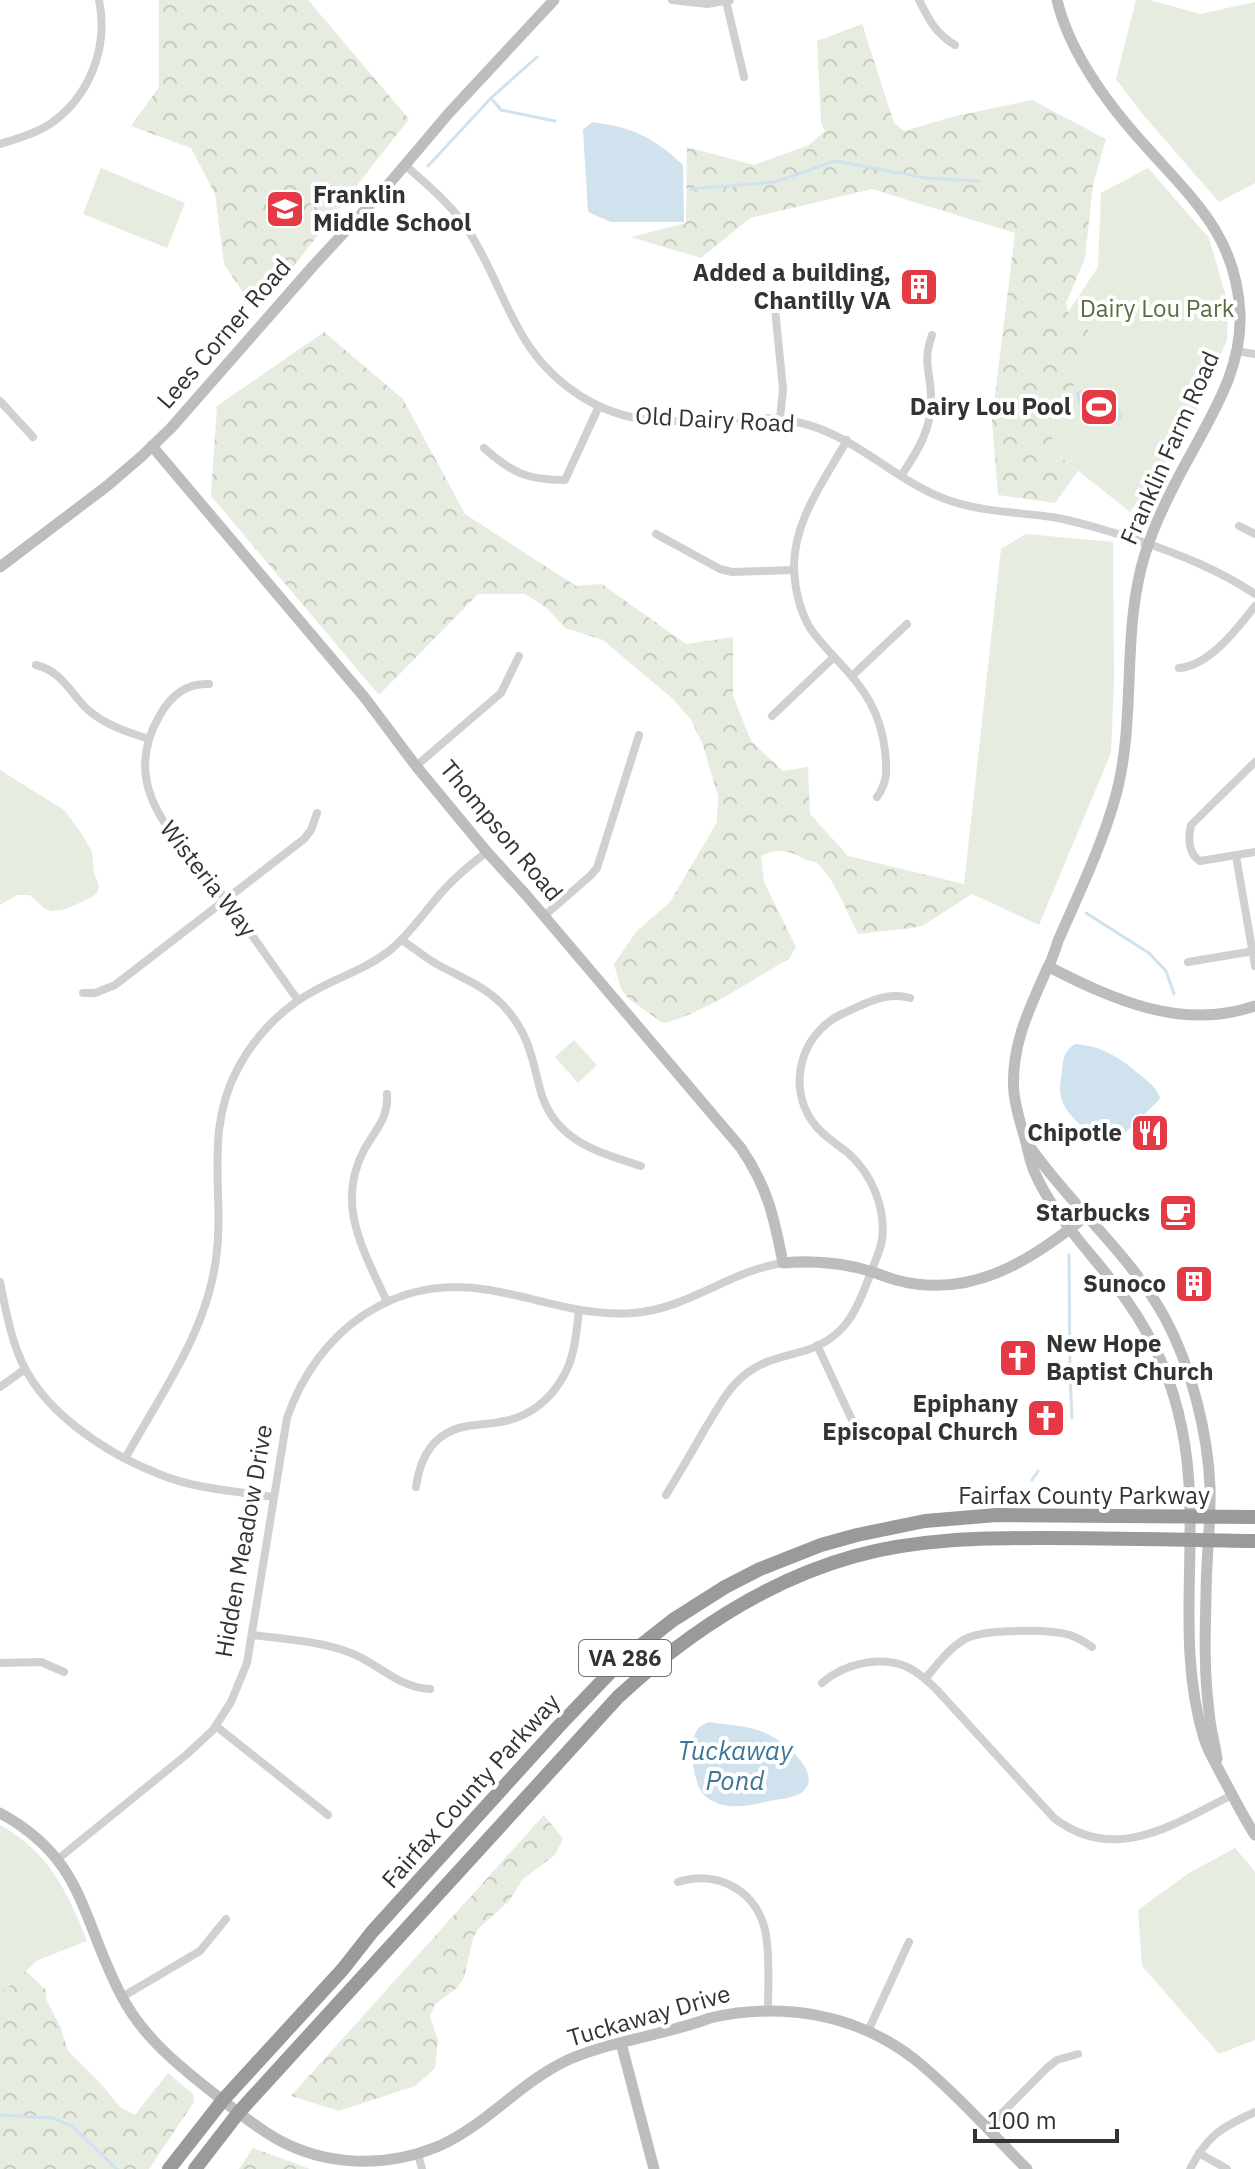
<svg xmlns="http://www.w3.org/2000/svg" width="1255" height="2169" font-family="'IBM Plex Sans',sans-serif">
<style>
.green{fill:#e6ecdf}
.forest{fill:url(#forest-crowns)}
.water{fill:#cfe2ee}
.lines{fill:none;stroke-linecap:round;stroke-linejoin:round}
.stream{stroke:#cfe2ee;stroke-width:3}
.street{stroke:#d0d0d0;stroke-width:8}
.secondary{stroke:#bdbdbd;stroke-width:11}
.highway{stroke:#9a9a9a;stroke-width:14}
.labels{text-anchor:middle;stroke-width:8;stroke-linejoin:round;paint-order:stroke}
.shield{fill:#fff;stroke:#707070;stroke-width:2}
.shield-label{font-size:22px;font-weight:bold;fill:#333}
.poi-label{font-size:24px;font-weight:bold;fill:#333;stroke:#fff;text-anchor:end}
.park-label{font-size:24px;fill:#56703f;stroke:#fff}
.street-label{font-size:24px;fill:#333;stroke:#fff}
.water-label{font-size:26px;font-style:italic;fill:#3f7597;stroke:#fff}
</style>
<defs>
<pattern id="forest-crowns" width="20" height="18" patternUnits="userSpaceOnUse" patternTransform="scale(2)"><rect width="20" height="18" fill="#e6ecdf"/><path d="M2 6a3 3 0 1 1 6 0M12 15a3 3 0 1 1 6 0" fill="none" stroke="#c6cbc0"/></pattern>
</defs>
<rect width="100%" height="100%" fill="#fff"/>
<g class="green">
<polygon points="1136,0 1150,0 1200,14 1255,2 1255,183 1219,202 1140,111 1116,79"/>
<polygon points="101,168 185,203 167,248 83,214"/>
<polygon points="1148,168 1209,238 1228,303 1227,340 1187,433 1130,512 1051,449 1054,417 1079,376 1068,312 1098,267 1101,193"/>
<polygon points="1026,534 1113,542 1114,681 1111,753 1039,925 972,894 964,884 1001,549"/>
<polygon points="0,770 64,810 82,834 92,852 94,873 99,886 97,893 92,897 66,909 52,911 45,909 30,895 17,895 0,905"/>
<polygon points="574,1040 597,1065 578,1083 555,1057"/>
<path d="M0,1825c49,27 67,66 87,116l-49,19 -38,35z"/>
<polygon points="1235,1848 1255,1872 1255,2040 1219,2054 1142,1966 1138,1910 1189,1873"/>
</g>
<g class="forest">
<polygon points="159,0 308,0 409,119 257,313 224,264 215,194 191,148 131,126 159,87"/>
<polygon points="862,24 894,123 904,131 956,116 1032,100 1106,139 1093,185 1085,258 1066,303 1068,312 1090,332 1079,376 1054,417 1051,449 1078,471 1055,503 998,495 992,420 1015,233 872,189 750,218 701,258 631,237 686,223 687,147 754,165 809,145 825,131 821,123 817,41"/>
<path d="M324,332l79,67 62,115 111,72 26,-2 84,60 47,-7v59l18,45 32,30 25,-4 2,47 38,42 116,28 8,10 -48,31 -12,3 -54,6c-9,-18 -27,-63 -43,-72 -4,-2 -9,-1 -12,-4 -15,-8 -27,-10 -42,-2l3,26 32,65 -7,12c-38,21 -85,55 -126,64l-34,-24 -8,-10 -7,-25 22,-32 34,-30 47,-80 1,-26 -15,-51 -12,-25 -17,-20 -71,-60 -38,-12 -18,-20 -22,-14h-47l-99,101 -168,-199 6,-90z"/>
<polygon points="544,1815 563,1839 555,1855 523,1879 509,1901 479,1928 473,1938 464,1978 457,1988 435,2004 430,2016 438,2041 435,2068 415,2086 339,2111 291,2096"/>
<polygon points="26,1971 46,1990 47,2001 61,2028 68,2051 100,2083 120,2107 135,2115 168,2073 193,2094 194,2102 149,2169 0,2169 0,1995"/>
<polygon points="253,2148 310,2169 239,2169"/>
</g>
<g class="water">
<path d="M592,122c40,5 61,15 91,43l1,57h-73l-23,-10 -5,-82z"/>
<polygon points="1112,389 1123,419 1104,426 1099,415 1085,420 1075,393 1082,390 1086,399"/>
<path d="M1075,1044c27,2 44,13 64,30 8,7 17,12 21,24l-3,4 -35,34 -18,4c-16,-8 -40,-25 -43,-44 -2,-8 0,-17 1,-25 1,-12 2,-20 13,-27z"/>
<path d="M709,1722c17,3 38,3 54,10 18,7 64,42 38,61 -10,6 -25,6 -36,9 -18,5 -43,8 -59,-5 -12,-9 -18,-50 -11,-63 3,-7 7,-9 14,-12z"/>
</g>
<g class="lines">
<g class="stream">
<polyline points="491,98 537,57"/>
<polyline points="428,166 491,98 501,110 555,121"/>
<polyline points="691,189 775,182 835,161 926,178 978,181"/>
<polyline points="1086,913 1149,953 1166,971 1174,994"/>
<polyline points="1069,1255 1070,1376 1072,1418"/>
<polyline points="1032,1480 1038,1471"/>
<polyline points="0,2115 52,2118 72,2126 117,2169"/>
</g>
<g class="street">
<polyline points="672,0 707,4 730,0"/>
<path d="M919,0c10,20 17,34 36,45"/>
<polyline points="726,1 744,77"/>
<path d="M0,144c16,-5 32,-9 47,-18 42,-27 62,-78 52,-126"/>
<path d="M405,165c22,20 46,39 63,65 40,62 44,123 114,167 76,47 143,8 219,26 55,13 93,57 144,76 35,13 71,13 107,18 30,5 59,15 88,24 41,14 79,29 115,53"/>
<polyline points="775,309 783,389 780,419"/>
<polyline points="1237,351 1255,354"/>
<polyline points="0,401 33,437"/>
<path d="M847,440c-23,41 -54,81 -53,129 1,20 6,42 16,59 8,12 18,22 28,33 26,27 43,52 47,90 2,18 3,31 -8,46"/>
<path d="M484,448c28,25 43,32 81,32l34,-74"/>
<path d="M901,476c16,-24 31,-47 30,-77 0,-27 -9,-36 1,-64"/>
<polyline points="1239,526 1255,534"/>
<polyline points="656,534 720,569 732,572 794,570"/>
<path d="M36,665c25,6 34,27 51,44 18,16 40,23 62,30"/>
<path d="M1179,668c30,-2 58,-39 76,-62"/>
<polyline points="852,676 907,624"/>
<path d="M209,684c-23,-1 -38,11 -49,31 -46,77 24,129 67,186 24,32 47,66 71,99"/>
<polyline points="772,716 834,657"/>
<path d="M1255,762l-64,63c-3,12 -3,29 9,36l55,-9"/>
<polyline points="416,766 501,693 519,656"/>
<polyline points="1236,856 1255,966"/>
<polyline points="544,916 590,876 597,868 639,735"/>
<path d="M402,940c13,9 26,20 40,27 25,13 48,22 66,44 21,25 24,47 32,78 13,51 57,63 101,77"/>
<polyline points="1188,962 1254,951"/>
<polyline points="83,993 95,993 115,985 304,839 311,830 317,813"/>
<path d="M0,1282c5,24 9,49 18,71 21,57 87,100 141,121 35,15 77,17 114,23"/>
<path d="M387,1302c-23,-51 -52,-97 -23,-152 11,-20 25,-32 23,-56"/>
<polyline points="817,1345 852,1420"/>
<polyline points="0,1387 25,1369"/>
<path d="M126,1457c32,-58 76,-119 88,-186 14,-71 -13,-134 24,-203 17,-32 44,-60 76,-77 25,-14 52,-22 75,-40 21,-17 35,-39 53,-59 13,-15 29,-28 45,-40"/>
<path d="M416,1487c4,-31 19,-56 52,-61 13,-2 25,-2 37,-5 25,-5 46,-22 58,-44 12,-20 13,-43 16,-66"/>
<path d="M666,1495c14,-23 27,-45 40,-68 11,-17 20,-36 35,-49 22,-19 40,-20 66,-28 39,-13 50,-40 63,-75 4,-12 10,-23 12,-35 4,-32 -10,-66 -34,-87 -12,-10 -27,-18 -36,-32 -25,-36 -11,-88 30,-107 22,-10 43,-23 68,-16"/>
<path d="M252,1635c33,4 68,6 99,18 28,11 48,35 79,36"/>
<polyline points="0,1663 41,1662 64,1672"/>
<path d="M925,1679c12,-14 23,-30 40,-40 19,-10 83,-10 105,-4 8,3 15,7 22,12"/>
<path d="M822,1683c21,-19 56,-27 83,-17 12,5 22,14 31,23l118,129c61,47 120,6 178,-23"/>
<polyline points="216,1726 328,1815"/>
<path d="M58,1859l128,-104 27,-25 18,-28 16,-39 40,-245c30,-87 107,-145 202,-128 49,8 94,27 144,23 55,-4 96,-42 150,-50"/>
<path d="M678,1882c41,-13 81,10 88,53 4,24 2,51 2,75"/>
<polyline points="122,1997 200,1951 226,1919"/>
<polyline points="868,2031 909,1942"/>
<polyline points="986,2129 1048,2067 1057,2060 1078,2054"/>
<polyline points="1199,2153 1227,2169"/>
<polyline points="418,2154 422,2169"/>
<path d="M1190,2169c18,-34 30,-41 65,-57"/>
</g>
<g class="secondary">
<path d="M1057,0c13,55 56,111 94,152 46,51 86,88 89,162 2,53 -25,95 -49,140 -18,32 -35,65 -46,100 -25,81 -7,167 -31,248 -14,48 -36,93 -56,139 -3,10 -6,19 -11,28 -18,40 -37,79 -33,124 2,17 7,33 12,49 2,10 4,19 8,29 21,49 63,87 93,130 27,38 46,82 55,128 21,101 -9,209 22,309 4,13 11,24 17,36 11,20 21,41 34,61"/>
<path d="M152,446l213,252 51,68 71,86 40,44 214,252c27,40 33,69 42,115 31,-3 61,0 90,9 8,3 16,6 23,8 74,20 135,-19 190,-64"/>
<polyline points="0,567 107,486 142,456 171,428 314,265 388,185 449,113 554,0"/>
<path d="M1049,967c65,33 133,64 206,39"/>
<path d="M1030,1147c42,60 101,108 135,171 26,48 43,115 45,169 1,37 -4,73 -4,109 -1,38 -2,78 3,115 1,17 6,32 8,48"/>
<path d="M0,1813c85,46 81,106 121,182 20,39 52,66 86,93 22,17 44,36 68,50 51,29 111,30 164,8 48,-21 82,-65 131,-87 45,-19 95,-24 140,-41 71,-16 144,-5 203,40 39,31 78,75 114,111"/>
<polyline points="621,2043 654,2169"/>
</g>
<g class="highway">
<polyline points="169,2169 223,2100 343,1969 372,1932 559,1726 622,1660 673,1620 725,1587 760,1569 821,1545 857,1535 925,1521 997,1515 1255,1517"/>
<path d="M195,2169l44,-57 379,-415c68,-63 147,-116 237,-141 61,-17 125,-18 187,-18 71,0 142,2 213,3"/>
</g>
</g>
<defs>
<symbol id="school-square" viewBox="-11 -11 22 22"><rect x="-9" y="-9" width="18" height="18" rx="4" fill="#e63946" stroke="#fff"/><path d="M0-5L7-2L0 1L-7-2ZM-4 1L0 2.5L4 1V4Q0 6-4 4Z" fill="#fff"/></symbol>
<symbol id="building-square" viewBox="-11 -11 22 22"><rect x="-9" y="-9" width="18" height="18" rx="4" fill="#e63946" stroke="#fff"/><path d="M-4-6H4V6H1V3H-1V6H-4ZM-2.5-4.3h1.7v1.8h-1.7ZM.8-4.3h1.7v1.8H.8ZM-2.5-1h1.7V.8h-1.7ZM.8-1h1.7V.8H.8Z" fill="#fff"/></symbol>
<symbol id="stadium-square" viewBox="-11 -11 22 22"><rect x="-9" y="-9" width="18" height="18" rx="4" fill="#e63946" stroke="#fff"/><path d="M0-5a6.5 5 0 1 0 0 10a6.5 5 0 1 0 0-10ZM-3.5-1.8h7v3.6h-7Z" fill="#fff"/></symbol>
<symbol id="restaurant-square" viewBox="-11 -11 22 22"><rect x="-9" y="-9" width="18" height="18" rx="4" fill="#e63946" stroke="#fff"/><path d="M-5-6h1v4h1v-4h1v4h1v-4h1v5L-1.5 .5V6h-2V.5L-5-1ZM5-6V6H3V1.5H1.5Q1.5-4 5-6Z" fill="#fff"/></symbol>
<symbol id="cafe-square" viewBox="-11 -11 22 22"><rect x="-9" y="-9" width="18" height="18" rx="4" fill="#e63946" stroke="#fff"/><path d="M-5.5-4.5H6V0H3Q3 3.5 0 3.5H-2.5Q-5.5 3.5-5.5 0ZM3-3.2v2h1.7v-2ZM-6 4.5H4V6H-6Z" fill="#fff"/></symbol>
<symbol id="church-square" viewBox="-11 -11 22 22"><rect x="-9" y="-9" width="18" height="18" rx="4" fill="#e63946" stroke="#fff"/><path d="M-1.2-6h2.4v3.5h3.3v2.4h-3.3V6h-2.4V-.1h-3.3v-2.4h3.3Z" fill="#fff"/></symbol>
</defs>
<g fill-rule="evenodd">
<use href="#school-square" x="263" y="187" width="44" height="44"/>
<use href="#building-square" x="897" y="265" width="44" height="44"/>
<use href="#stadium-square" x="1077" y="385" width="44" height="44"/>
<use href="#restaurant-square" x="1128" y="1111" width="44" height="44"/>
<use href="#cafe-square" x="1156" y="1191" width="44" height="44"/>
<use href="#building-square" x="1172" y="1262" width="44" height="44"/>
<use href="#church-square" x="996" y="1336" width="44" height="44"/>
<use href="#church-square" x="1024" y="1396" width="44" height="44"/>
</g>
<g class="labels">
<rect class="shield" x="579" y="1640" width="92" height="36" rx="6"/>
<g class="shield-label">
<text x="625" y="1666">VA 286</text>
</g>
<g class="poi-label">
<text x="313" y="203" text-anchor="start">Franklin<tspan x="313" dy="28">Middle School</tspan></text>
<text x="891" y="281">Added a building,<tspan x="891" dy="28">Chantilly VA</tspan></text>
<text x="1071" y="415">Dairy Lou Pool</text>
<text x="1122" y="1141">Chipotle</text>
<text x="1150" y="1221">Starbucks</text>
<text x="1166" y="1292">Sunoco</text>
<text x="1046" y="1352" text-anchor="start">New Hope<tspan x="1046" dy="28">Baptist Church</tspan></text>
<text x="1018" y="1412">Epiphany<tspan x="1018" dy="28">Episcopal Church</tspan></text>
</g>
<g class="park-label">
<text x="1157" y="317">Dairy Lou Park</text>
</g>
<g class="street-label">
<text transform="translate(224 334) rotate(-49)" y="8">Lees Corner Road</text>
<text transform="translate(715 420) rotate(3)" y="8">Old Dairy Road</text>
<text transform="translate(1170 448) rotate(-66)" y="8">Franklin Farm Road</text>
<text transform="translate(501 831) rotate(50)" y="8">Thompson Road</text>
<text transform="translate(208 879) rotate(52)" y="8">Wisteria Way</text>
<text x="1084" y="1504">Fairfax County Parkway</text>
<text transform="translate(244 1541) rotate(-80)" y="8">Hidden Meadow Drive</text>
<text transform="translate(471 1791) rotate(-48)" y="8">Fairfax County Parkway</text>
<text transform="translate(649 2016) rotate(-16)" y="8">Tuckaway Drive</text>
</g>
<g class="water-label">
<text x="735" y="1760">Tuckaway<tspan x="735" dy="30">Pond</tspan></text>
</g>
</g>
<path d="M975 2129v12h142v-12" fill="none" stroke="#333333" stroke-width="4"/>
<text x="987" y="2129" font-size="24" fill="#333333" stroke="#ffffff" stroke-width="6" paint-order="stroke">100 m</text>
</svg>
